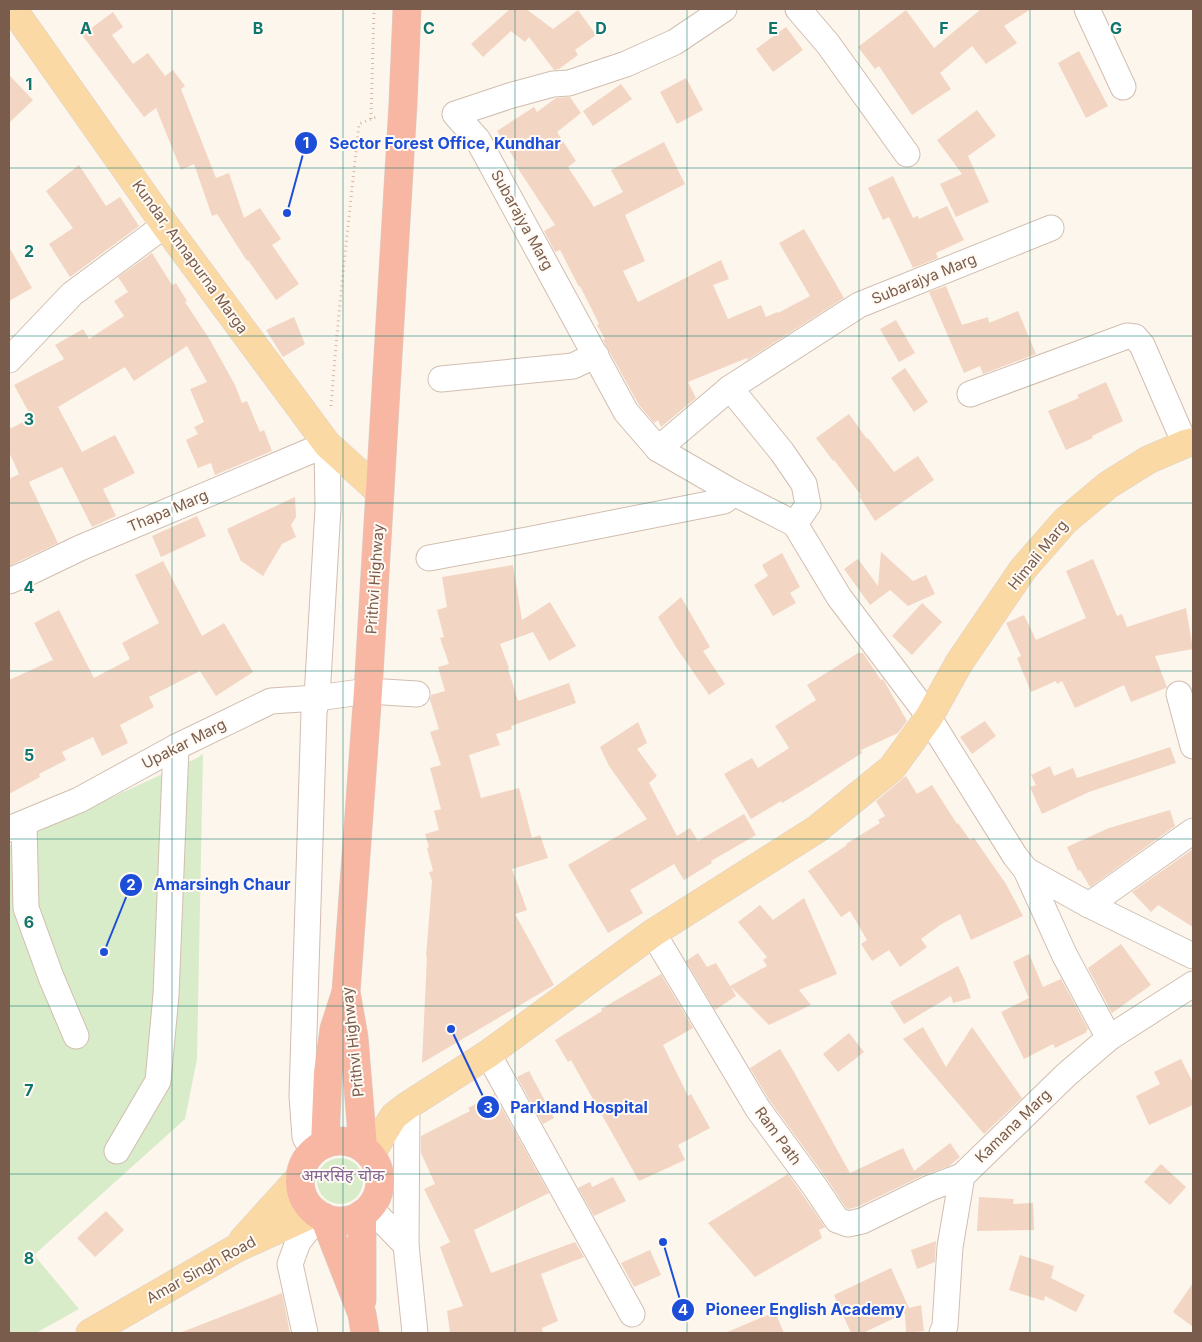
<svg xmlns="http://www.w3.org/2000/svg" width="1202" height="1342" font-family="Inter,'Noto Sans Devanagari',sans-serif">
<style>
.green{fill:#d8ecc9}
.building{fill:#f3d5c3}
.lines{fill:none;stroke-linecap:round;stroke-linejoin:round}
.minor-casing{stroke:#d1beb0;stroke-width:27}
.major-casing{stroke:#dad1cd;stroke-width:29}
.highway-casing{stroke:#dad1cd;stroke-width:29}
.path{stroke:#d9b8a5;stroke-width:3;stroke-dasharray:1 4;stroke-linecap:butt}
.minor{stroke:#fff;stroke-width:25}
.major{stroke:#fbd9a5;stroke-width:28}
.highway{stroke:#f7b7a3;stroke-width:28}
.grid{fill:none;stroke:#0f766e;stroke-width:1;stroke-opacity:0.55}
.labels{text-anchor:middle;stroke-width:4;stroke-linejoin:round;paint-order:stroke}
.street-label{font-size:15px;fill:#7a5c4d;stroke:#fffaf3}
.neighbourhood-label{font-size:16px;fill:#846695;stroke:#fffaf3}
.grid-label{font-size:16px;text-anchor:middle;font-weight:bold;fill:#0f766e;stroke:#fffaf3;stroke-width:4;stroke-linejoin:round;paint-order:stroke}
.leader{fill:none;stroke:#1d4ed8;stroke-width:2}
.callout-dot{fill:#1d4ed8;stroke:#fffaf3;stroke-width:2}
.mark-label{font-size:15px;text-anchor:middle;font-weight:bold;fill:#fff}
.callout-label{font-size:16px;text-anchor:middle;font-weight:bold;fill:#1d4ed8;stroke:#fffaf3;stroke-width:4;stroke-linejoin:round;paint-order:stroke}
</style>
<rect width="100%" height="100%" fill="#fdf6ec"/>
<g class="green">
<polygon points="203,754 197,1059 185,1119 34,1255 79,1309 36,1333 9,1333 9,845 197,758"/>
<circle cx="340" cy="1181" r="23"/>
</g>
<g class="building">
<polygon points="510,9 526,9 553,29 578,10 596,35 575,50 578,55 559,69 554,70 529,37 525,42 511,31 483,57 471,44"/>
<polygon points="981,9 1031,9 1004,26 1017,43 986,64 972,46 940,73 951,89 912,115 879,66 875,69 858,47 906,10 934,48"/>
<polygon points="113,12 123,27 112,35 133,64 148,53 165,76 173,70 185,86 181,89 216,178 229,173 244,218 260,208 281,239 272,245 299,284 276,300 248,260 247,261 217,214 212,216 194,164 181,170 156,108 144,117 82,35"/>
<polygon points="786,27 803,50 773,72 756,49"/>
<polygon points="1079,51 1108,106 1086,118 1058,63"/>
<polygon points="9,75 33,100 9,123"/>
<polygon points="686,78 703,110 677,124 660,92"/>
<polygon points="621,84 632,99 593,126 583,111"/>
<polygon points="570,97 581,113 557,132 576,161 568,167 594,207 623,192 611,170 664,142 685,184 625,215 645,261 623,271 638,302 721,260 729,279 713,285 728,319 761,305 766,317 777,312 778,313 810,296 779,243 804,229 844,298 747,360 747,358 688,382 696,398 661,427 658,420 654,423 639,405 634,396 603,340 605,339 597,325 599,324 580,286 579,287 560,250 555,252 544,231 555,225 515,164 517,163 497,131 534,107 537,112 556,98"/>
<polygon points="977,110 996,136 968,156 989,202 956,217 940,184 962,174 937,140"/>
<polygon points="79,165 106,206 120,197 139,226 70,277 49,244 73,228 46,191"/>
<polygon points="893,176 913,218 918,216 919,219 947,206 964,240 936,253 938,258 913,268 889,217 883,220 868,188"/>
<polygon points="9,247 32,288 9,301"/>
<polygon points="152,253 172,285 176,283 187,301 185,302 210,340 235,385 242,403 247,401 260,432 264,430 272,451 215,475 211,463 198,468 186,440 198,434 194,427 204,422 190,389 207,382 187,346 134,381 125,367 58,407 82,452 115,435 135,473 103,489 116,516 92,527 62,467 29,482 58,543 9,566 9,479 19,474 9,452 9,429 32,418 14,385 64,359 55,345 83,329 89,339 124,316 114,301 128,292 118,277"/>
<polygon points="946,286 962,325 988,317 989,323 1018,311 1036,354 983,374 980,366 964,373 929,292"/>
<polygon points="294,317 305,344 283,357 266,330"/>
<polygon points="896,320 915,353 899,362 880,329"/>
<polygon points="905,368 928,402 914,412 891,378"/>
<polygon points="1106,382 1123,421 1092,436 1093,438 1066,450 1048,411 1079,398 1077,395"/>
<polygon points="849,414 867,439 868,438 894,472 918,456 934,480 875,521 859,496 861,495 834,460 833,461 816,438"/>
<polygon points="295,497 296,517 291,525 296,537 282,544 263,576 241,561 227,529"/>
<polygon points="197,516 206,536 161,557 152,536"/>
<polygon points="881,552 913,581 926,575 935,594 908,606 890,590 870,605 844,569 858,559 878,586"/>
<polygon points="782,553 800,587 790,593 796,603 773,616 754,585 768,576 762,565"/>
<polygon points="1093,559 1117,616 1122,614 1127,627 1186,608 1193,649 1155,656 1167,687 1166,688 1131,702 1124,685 1075,708 1062,681 1057,684 1056,681 1031,692 1017,658 1021,656 1006,623 1024,615 1036,640 1086,618 1066,571"/>
<polygon points="163,561 202,636 224,623 253,672 216,696 200,671 149,697 154,707 120,725 128,743 102,756 93,737 62,752 66,760 39,774 40,777 9,794 9,680 53,660 34,623 59,610 94,678 130,659 122,643 159,623 135,575"/>
<polygon points="513,565 522,620 550,602 576,646 549,661 533,632 500,644 509,668 508,669 518,701 569,683 576,703 511,726 512,729 496,734 500,745 469,755 481,798 519,788 532,838 540,835 548,858 512,869 527,910 515,914 554,985 422,1063 427,956 426,957 432,881 429,872 433,871 427,848 429,847 425,834 439,830 434,811 441,809 430,768 441,765 430,732 439,729 430,700 431,695 445,691 438,667 449,664 440,638 444,637 437,610 447,607 442,577"/>
<polygon points="681,597 710,647 703,651 725,684 709,695 676,647 658,617"/>
<polygon points="922,603 942,622 912,655 892,636"/>
<polygon points="858,653 863,653 881,680 883,679 907,721 898,733 861,750 862,753 810,786 782,803 781,801 751,819 724,774 752,758 758,768 789,748 775,726 816,700 807,685"/>
<polygon points="985,721 996,736 972,754 960,737"/>
<polygon points="638,722 647,743 637,749 657,776 649,783 677,836 690,828 698,841 744,814 756,835 711,861 712,863 684,880 674,864 630,890 643,913 608,933 568,865 647,819 609,766 600,747"/>
<polygon points="1170,747 1176,763 1089,792 1042,814 1030,787 1036,785 1031,775 1050,766 1054,776 1073,768 1077,778"/>
<polygon points="906,776 917,794 932,785 957,824 958,823 970,840 974,838 1006,884 1023,916 971,940 960,914 940,925 921,939 927,947 900,967 889,950 872,961 861,944 867,940 850,911 841,917 808,871 847,845 846,844 880,823 878,820 885,816 876,801"/>
<polygon points="1170,810 1175,826 1090,887 1080,870 1078,871 1067,847 1109,828"/>
<polygon points="1193,849 1193,927 1158,905 1151,912 1132,892"/>
<polygon points="804,898 837,974 799,990 811,1005 769,1025 731,987 736,996 715,1010 686,961 698,953 707,967 716,963 730,986 767,966 763,960 767,957 738,922 760,905 773,920"/>
<polygon points="1121,944 1151,985 1112,1013 1088,968"/>
<polygon points="1029,954 1043,987 1061,979 1088,1029 1086,1031 1087,1032 1055,1048 1053,1044 1024,1059 1001,1012 1029,998 1013,962"/>
<polygon points="958,966 965,981 971,998 953,1003 951,996 904,1024 890,1002"/>
<polygon points="661,974 693,1028 663,1045 688,1096 691,1094 710,1128 678,1145 685,1160 639,1181 571,1060 568,1062 555,1040 602,1011 601,1009"/>
<polygon points="923,1027 946,1067 972,1027 1022,1098 984,1134 903,1039"/>
<polygon points="849,1033 864,1052 838,1072 823,1054"/>
<polygon points="780,1049 794,1072 850,1173 903,1148 914,1171 950,1143 960,1157 949,1166 924,1175 857,1207 849,1209 846,1208 827,1179 770,1101 750,1068"/>
<polygon points="1181,1059 1193,1083 1193,1105 1149,1125 1136,1096 1160,1084 1154,1072"/>
<polygon points="529,1071 554,1118 543,1124 517,1077"/>
<polygon points="494,1094 549,1193 474,1230 491,1273 575,1242 584,1257 541,1274 558,1321 542,1328 543,1333 450,1333 447,1311 463,1306 440,1247 450,1242 424,1189 435,1184 421,1153 421,1136 470,1111 468,1108"/>
<polygon points="1161,1164 1186,1187 1170,1205 1144,1182"/>
<polygon points="788,1174 825,1227 819,1230 822,1238 755,1277 708,1223"/>
<polygon points="613,1177 626,1201 594,1216 578,1188 590,1182 592,1187"/>
<polygon points="979,1197 1014,1199 1013,1204 1033,1203 1034,1230 977,1231"/>
<polygon points="106,1211 124,1230 95,1257 77,1238"/>
<polygon points="936,1241 935,1262 917,1269 911,1250"/>
<polygon points="650,1250 661,1275 634,1287 621,1263"/>
<polygon points="1020,1255 1054,1266 1051,1278 1085,1295 1076,1312 1045,1296 1044,1301 1009,1290"/>
<polygon points="891,1268 909,1308 921,1305 924,1331 906,1333 905,1313 863,1333 851,1333 834,1295"/>
<polygon points="1193,1283 1193,1327 1173,1312"/>
<polygon points="282,1293 290,1333 182,1333 182,1332"/>
<polygon points="775,1312 784,1333 725,1333"/>
</g>
<g class="lines">
<defs>
<g id="minor">
<polyline points="724,9 675,42 626,64 569,83 553,84 509,96 455,114 478,140 626,412 658,449 734,493 795,524 839,597 922,707 1015,856 1026,870 1089,905 1193,956"/>
<polyline points="798,9 828,44 907,154"/>
<polyline points="1087,9 1123,87"/>
<polyline points="9,360 72,294 165,225"/>
<polyline points="441,379 573,366 596,355"/>
<polyline points="730,388 782,452 804,484 808,505 795,524"/>
<polyline points="970,394 1127,336 1135,337 1142,345 1185,444"/>
<polyline points="658,449 730,388 859,305 1051,228"/>
<polyline points="429,558 527,540 724,501 734,493"/>
<polyline points="9,581 28,573 80,548 327,444 328,508 317,698 314,712 302,1096 305,1137 313,1151"/>
<polyline points="1179,694 1193,746"/>
<polyline points="24,824 26,908 51,977 76,1036"/>
<polyline points="9,829 79,800 176,747 271,701 317,698 368,691 417,694"/>
<polyline points="1026,870 1064,954 1109,1038"/>
<polyline points="1089,905 1193,831"/>
<polyline points="653,933 758,1109 815,1187 837,1220 848,1224 862,1221 930,1188 962,1176"/>
<polyline points="488,1054 632,1314"/>
<polyline points="407,1106 406,1245 415,1333"/>
<polyline points="117,1151 158,1081 166,995 176,747"/>
<polyline points="370,1208 406,1245"/>
<polyline points="305,1333 290,1264 298,1242 319,1215"/>
<polyline points="942,1333 945,1326 950,1247 962,1176 1066,1075 1109,1038 1193,984"/>
</g>
<g id="major">
<polyline points="13,9 165,225 327,444 380,492"/>
<polyline points="371,1155 385,1130 394,1116 407,1106 488,1054 653,933 817,829 892,768 929,717 959,663 1023,569 1065,521 1108,485 1148,460 1185,444 1193,442"/>
<polyline points="243,1240 301,1176"/>
<polyline points="90,1333 235,1249 316,1212"/>
</g>
<g id="highway">
<circle cx="340" cy="1181" r="40"/>
<polyline points="325,1144 328,1073 334,1029 345,995"/>
<polyline points="363,1148 354,1037 346,992 368,691 403,104 407,9"/>
<polyline points="324,1217 362,1314 365,1333"/>
<polyline points="362,1300 362,1214"/>
</g>
</defs>
<use href="#minor" class="minor-casing"/>
<use href="#major" class="major-casing"/>
<use href="#highway" class="highway-casing"/>
<g class="path">
<polyline points="371,119 374,9"/>
<path d="M331,406c7,-94 18,-188 28,-282l19,-8"/>
</g>
<use href="#minor" class="minor"/>
<use href="#major" class="major"/>
<use href="#highway" class="highway"/>
</g>
<path class="grid" d="M172,9v1324M343,9v1324M515,9v1324M687,9v1324M859,9v1324M1030,9v1324M9,168h1184M9,336h1184M9,503h1184M9,671h1184M9,839h1184M9,1006h1184M9,1174h1184"/>
<g class="labels">
<g class="street-label">
<text transform="translate(522 220) rotate(61)" y="5">Subarajya Marg</text>
<text transform="translate(190 257) rotate(54)" y="5">Kundar, Annapurna Marga</text>
<text transform="translate(924 279) rotate(-22)" y="5">Subarajya Marg</text>
<text transform="translate(168 511) rotate(-23)" y="5">Thapa Marg</text>
<text transform="translate(1038 555) rotate(-51)" y="5">Himali Marg</text>
<text transform="translate(375 579) rotate(-86)" y="5">Prithvi Highway</text>
<text transform="translate(184 744) rotate(-27)" y="5">Upakar Marg</text>
<text transform="translate(353 1042) rotate(-96)" y="5">Prithvi Highway</text>
<text transform="translate(1013 1126) rotate(-44)" y="5">Kamana Marg</text>
<text transform="translate(778 1136) rotate(54)" y="5">Ram Path</text>
<text transform="translate(201 1270) rotate(-29)" y="5">Amar Singh Road</text>
</g>
<g class="neighbourhood-label">
<text x="343" y="1181">अमरसिंह चोक</text>
</g>
</g>
<g class="grid-label">
<text x="86" y="34">A</text>
<text x="258" y="34">B</text>
<text x="429" y="34">C</text>
<text x="601" y="34">D</text>
<text x="773" y="34">E</text>
<text x="944" y="34">F</text>
<text x="1116" y="34">G</text>
<text x="29" y="90">1</text>
<text x="29" y="257">2</text>
<text x="29" y="425">3</text>
<text x="29" y="593">4</text>
<text x="29" y="761">5</text>
<text x="29" y="928">6</text>
<text x="29" y="1096">7</text>
<text x="29" y="1264">8</text>
</g>
<path class="leader" d="M287 213L306 143M104 952L131 885M451 1029L488 1107M663 1242L683 1310"/>
<g class="callout-dot">
<circle cx="287" cy="213" r="5"/>
<circle cx="104" cy="952" r="5"/>
<circle cx="451" cy="1029" r="5"/>
<circle cx="663" cy="1242" r="5"/>
<circle cx="306" cy="143" r="12"/>
<circle cx="131" cy="885" r="12"/>
<circle cx="488" cy="1107" r="12"/>
<circle cx="683" cy="1310" r="12"/>
</g>
<g class="mark-label">
<text x="306" y="148">1</text>
<text x="131" y="890">2</text>
<text x="488" y="1113">3</text>
<text x="683" y="1315">4</text>
</g>
<g class="callout-label">
<text x="445" y="149">Sector Forest Office, Kundhar</text>
<text x="222" y="890">Amarsingh Chaur</text>
<text x="579" y="1113">Parkland Hospital</text>
<text x="805" y="1315">Pioneer English Academy</text>
</g>
<rect width="1202" height="1342" fill="none" stroke="#7a5c4d" stroke-width="20"/>
</svg>
